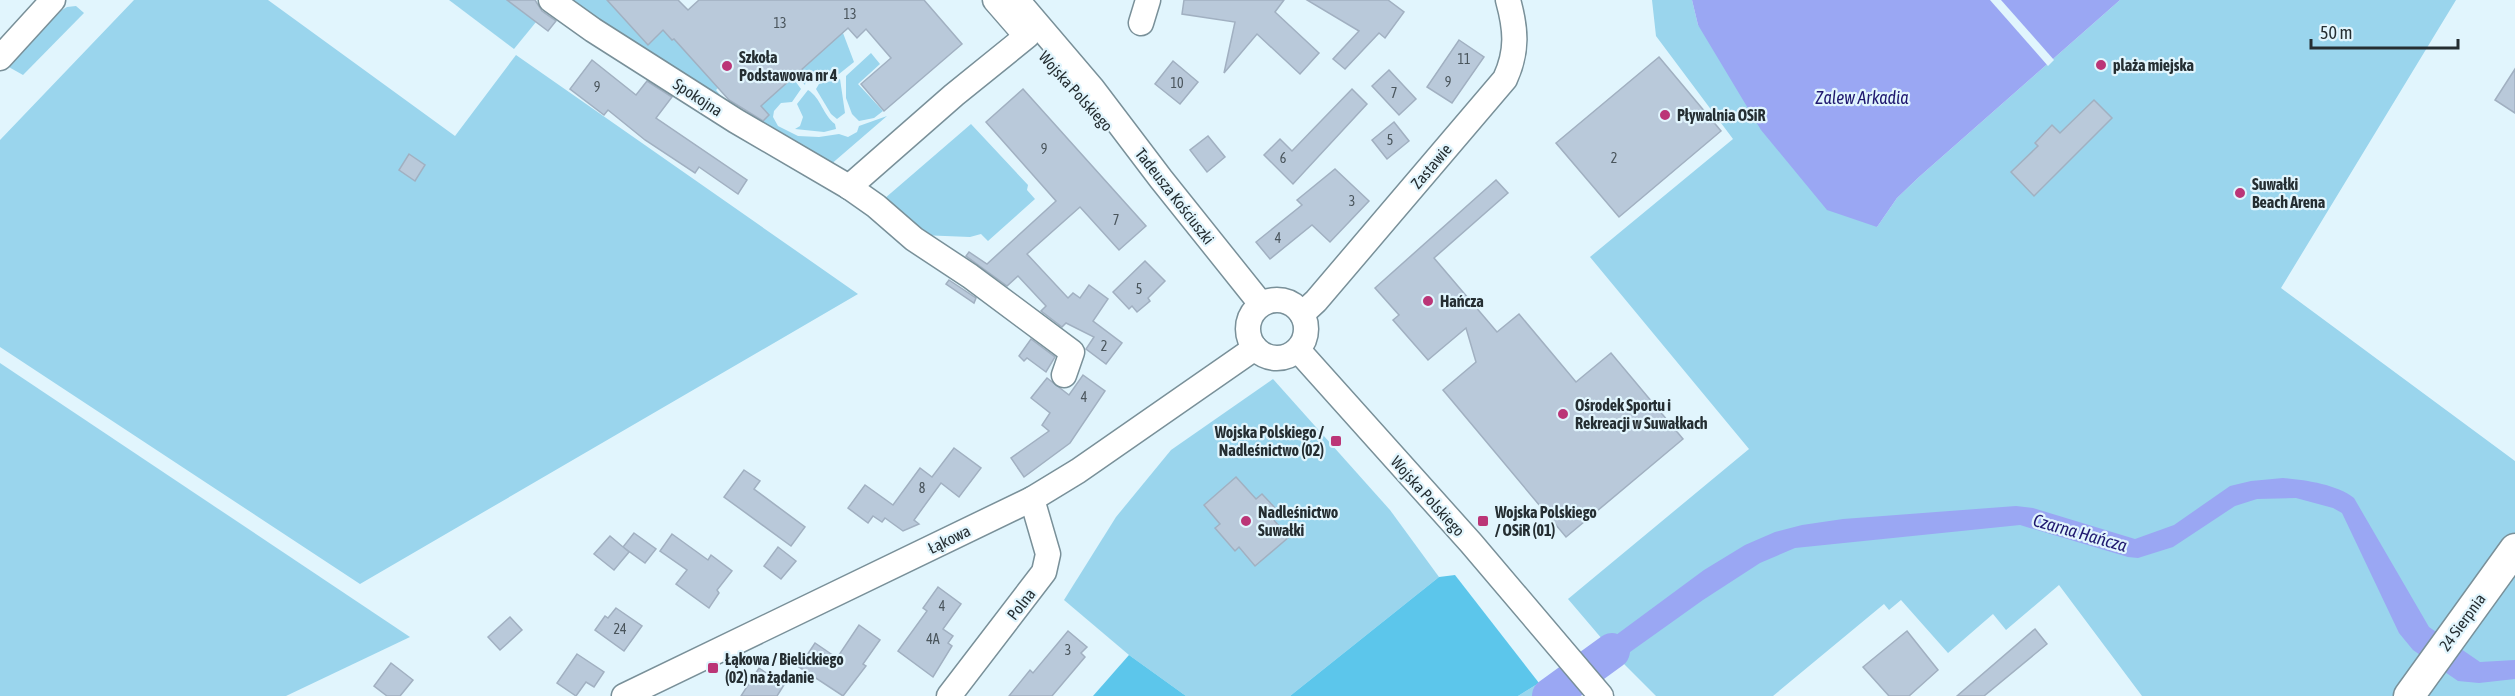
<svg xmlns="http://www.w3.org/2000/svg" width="2515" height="696" font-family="'Asap Condensed',sans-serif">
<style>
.green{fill:#9ad5ed}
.forest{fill:#5cc6eb}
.water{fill:#9aa7f3}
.pier{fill:#e1f5fd}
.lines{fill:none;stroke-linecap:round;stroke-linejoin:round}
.river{stroke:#9aa7f3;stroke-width:36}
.building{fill:#b9c9da;stroke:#a1b0c1;stroke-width:1.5}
.minor-casing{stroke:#799099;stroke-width:27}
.major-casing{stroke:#799099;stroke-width:33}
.minor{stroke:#fff;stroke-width:24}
.major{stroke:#fff;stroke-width:30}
.poi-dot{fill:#bb3577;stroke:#e1f5fd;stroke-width:2}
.labels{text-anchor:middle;stroke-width:4.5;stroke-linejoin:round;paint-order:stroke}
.number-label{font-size:14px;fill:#4a555c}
.poi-label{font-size:16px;font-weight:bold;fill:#252e32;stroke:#e1f5fd;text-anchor:start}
.street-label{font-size:16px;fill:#252e32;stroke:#e1f5fd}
.water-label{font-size:18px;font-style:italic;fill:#1f186f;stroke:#e1f5fd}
</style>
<rect width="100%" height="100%" fill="#e1f5fd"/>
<g class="green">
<polygon points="134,0 268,0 455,136 516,55 858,294 360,584 0,347 0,140"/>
<polygon points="449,0 507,0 536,22 514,49"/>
<polygon points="563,0 607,0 648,44 663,30 672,40 674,39 719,87 716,90 725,101"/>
<polygon points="731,0 798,73 828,46 787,0 849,28 843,33 854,62 839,74 819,79 813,75 806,78 805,85 796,75 793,78 801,89 792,102 781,103 774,111 773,117 778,126 798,136 819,137 839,134 848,137 857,132 859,126 887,116 829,166 731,110 731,101 747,118 776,91"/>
<polygon points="1652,0 1692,0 1698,25 1877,227 1897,198 1919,177 2120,0 2456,0 2281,288 2515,461 2515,696 2142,696 2059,585 2006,630 1993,614 1948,653 1901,600 1889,610 1884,604 1773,696 1656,696 1620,660 1568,599 1749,449 1590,257 1733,139 1656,36"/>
<polygon points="76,6 84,13 23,75 7,66 62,10 67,7"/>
<polygon points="871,53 880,64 858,84 883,111 874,118 859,121 852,114 846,98 846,76"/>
<polygon points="840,79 845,113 837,119 831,114 816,89 819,84"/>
<path d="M808,90c13,8 15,25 27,34l1,5 -12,3 -29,-3 5,-3 3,-9 -6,-13z"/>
<polygon points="971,124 1028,185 1027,190 1035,199 988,241 981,234 970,237 920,235 914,222 884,199"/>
<polygon points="0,363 410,637 286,696 0,696"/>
<polygon points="1273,379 1390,510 1439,577 1290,696 1186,696 1129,655 1064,600 1116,517 1171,450"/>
<polygon points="1539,683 1548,696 1518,696"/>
</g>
<g class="forest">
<polygon points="1455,575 1539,683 1518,696 1290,696 1439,577"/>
<polygon points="1129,655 1186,696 1093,696"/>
</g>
<g class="water">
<polygon points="1692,0 2120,0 1919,177 1897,198 1877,227 1827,210 1761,130 1698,25"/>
<path d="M2283,478c22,2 53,6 71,20l75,129 51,35 35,-2v19l-36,4 -21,-2 -45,-31 -14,-17 -57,-120 -9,-5 -37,-10 -39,1 -22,7 -62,41 -35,11 -10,-1 -108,-32 -225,23 -35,15 -57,37 -115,82 -14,-16 130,-96 41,-25 30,-13 27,-7 41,-6 173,-13 17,2 102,31 39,-14 56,-39 21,-5z"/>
</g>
<polygon class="pier" points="1990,0 2001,0 2054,60 2048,66"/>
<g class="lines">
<polyline class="river" points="1550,696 1612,651"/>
</g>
<g class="building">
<polygon points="507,0 535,0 542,11 556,21 548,31"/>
<polygon points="607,0 678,0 688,10 699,0 924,0 962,44 884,111 861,84 891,58 866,29 857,38 848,28 761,106 769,115 763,121 729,100 674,39 672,40 663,30 648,45"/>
<polygon points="1184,0 1284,0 1275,12 1319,53 1300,74 1257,34 1224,73 1235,22 1182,14"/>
<polygon points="1307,0 1388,0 1404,12 1385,38 1379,33 1345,69 1333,59 1359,31"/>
<polygon points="1459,40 1484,57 1452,103 1427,87"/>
<polygon points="1659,57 1721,131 1619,217 1556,143"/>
<polygon points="592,60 636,95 647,81 672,97 656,118 747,180 738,194 699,167 695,173 645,140 608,110 604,115 570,89"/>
<polygon points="1173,61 1198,82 1180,104 1155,84"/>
<polygon points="2515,69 2515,113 2495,100"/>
<polygon points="1389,70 1416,99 1399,115 1372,86"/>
<polygon points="1023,89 1146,226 1119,250 1080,207 1027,254 1068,298 1073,293 1080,298 1089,285 1108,299 1093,321 1122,343 1106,364 1086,349 1094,337 1066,323 1062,327 1041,311 1046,306 1018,276 1007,286 966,256 969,252 987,264 1056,201 986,122"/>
<polygon points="1352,89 1367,104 1293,184 1264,155 1280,139 1292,151"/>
<polygon points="2094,100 2112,118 2034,196 2011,172 2038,146 2035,143 2052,125 2060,133"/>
<polygon points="1394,122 1409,141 1387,159 1372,140"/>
<polygon points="1208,136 1225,157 1207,172 1190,150"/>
<polygon points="409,154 425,165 415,181 399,170"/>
<polygon points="1335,169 1369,201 1330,242 1312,225 1270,259 1256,242 1302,205 1297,200"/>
<polygon points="1496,180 1508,193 1434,258 1497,332 1519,314 1576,382 1611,353 1683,439 1566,537 1443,390 1476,362 1466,328 1428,360 1393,320 1399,315 1375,288"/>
<polygon points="1145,261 1165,281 1148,298 1150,301 1137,312 1132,306 1129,309 1113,292"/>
<polygon points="949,280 976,298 974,303 946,284"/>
<polygon points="1031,339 1055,357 1046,372 1027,358 1024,361 1019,356"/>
<polygon points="1083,375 1105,391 1070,443 1024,477 1011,458 1049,431 1042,425 1050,413 1031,398 1047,378 1069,395"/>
<polygon points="954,448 981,468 959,497 941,483 914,520 919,524 903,531 885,518 882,522 873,516 868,523 848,508 865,485 893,505 920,468 932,477"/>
<polygon points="744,470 760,481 754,489 805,527 791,546 724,497"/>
<polygon points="1236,477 1256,499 1262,494 1278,511 1271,517 1289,537 1255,566 1239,547 1235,551 1215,528 1220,524 1204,505"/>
<polygon points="634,533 656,549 645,563 623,547"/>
<polygon points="672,534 708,560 711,555 732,571 717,590 719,593 709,608 676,584 687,570 660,551"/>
<polygon points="610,536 629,552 614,570 594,554"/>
<polygon points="778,547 796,561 781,579 764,566"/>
<polygon points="938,587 961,604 943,629 953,636 948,643 952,646 933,677 898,651 927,611 923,608"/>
<polygon points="616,608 642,626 624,651 595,630 605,616 608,618"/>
<polygon points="510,617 522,630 500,650 488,637"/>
<polygon points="859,625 880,640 863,664 866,666 843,696 799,667 815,643 837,658"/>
<polygon points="2035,629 2047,644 1984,696 1957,696"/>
<polygon points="1068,631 1087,647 1081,653 1085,657 1052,696 1009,696 1030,670 1033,673"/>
<polygon points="1907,631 1938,670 1909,696 1889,696 1863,667"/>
<polygon points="577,654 604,672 594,687 586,682 576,696 557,683"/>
<polygon points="391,663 413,680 400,696 387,696 374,686"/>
<polygon points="759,668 784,685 777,696 741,696"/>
</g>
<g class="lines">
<defs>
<g id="minor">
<polyline points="551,0 593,30 736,121 849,187 876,206 914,239 970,276 1072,352 1064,375"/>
<polyline points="995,0 1022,31"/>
<polyline points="1017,0 1092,88 1161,179 1261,304"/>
<polyline points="1141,23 1148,0"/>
<polyline points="0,58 53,0"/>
<polyline points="849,187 954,95 1027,36"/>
<circle cx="1277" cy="329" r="29"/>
<path d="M1302,314l14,-13 189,-222c13,-28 11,-50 3,-79"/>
<polyline points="1298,350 1471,543 1601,696"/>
<polyline points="624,696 1032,499 1078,471 1255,348"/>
<polyline points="949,696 1044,572 1048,554 1032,499"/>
</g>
<polyline id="major" points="2409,696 2515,549"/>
</defs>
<use href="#minor" class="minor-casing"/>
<use href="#major" class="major-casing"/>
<use href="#minor" class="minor"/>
<use href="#major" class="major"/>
</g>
<g class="poi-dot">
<circle cx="2101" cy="65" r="6"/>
<circle cx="727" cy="66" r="6"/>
<circle cx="1665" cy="115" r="6"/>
<circle cx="2240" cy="193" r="6"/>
<circle cx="1428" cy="301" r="6"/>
<circle cx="1563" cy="414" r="6"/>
<rect x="1330" y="435" width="12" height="12" rx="3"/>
<circle cx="1246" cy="521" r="6"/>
<rect x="1477" y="515" width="12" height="12" rx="3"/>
<rect x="707" y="662" width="12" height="12" rx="3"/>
</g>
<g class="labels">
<g class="number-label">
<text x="850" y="19">13</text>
<text x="780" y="28">13</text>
<text x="1464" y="64">11</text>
<text x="1448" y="87">9</text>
<text x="1177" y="88">10</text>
<text x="597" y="92">9</text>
<text x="1394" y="98">7</text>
<text x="1390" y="145">5</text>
<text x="1044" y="154">9</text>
<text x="1283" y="163">6</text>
<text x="1614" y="163">2</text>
<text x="1352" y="206">3</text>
<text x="1116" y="225">7</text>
<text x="1278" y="243">4</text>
<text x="1139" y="294">5</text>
<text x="1104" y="351">2</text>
<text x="1084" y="402">4</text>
<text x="922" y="493">8</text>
<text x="942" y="611">4</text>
<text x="620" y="634">24</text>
<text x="933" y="644">4A</text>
<text x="1068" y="655">3</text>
</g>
<g class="poi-label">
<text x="739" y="63">Szkoła<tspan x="739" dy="18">Podstawowa nr 4</tspan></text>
<text x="2113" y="71">plaża miejska</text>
<text x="1677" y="121">Pływalnia OSiR</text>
<text x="2252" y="190">Suwałki<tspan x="2252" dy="18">Beach Arena</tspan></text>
<text x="1440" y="307">Hańcza</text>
<text x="1575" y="411">Ośrodek Sportu i<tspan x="1575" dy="18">Rekreacji w Suwałkach</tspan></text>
<text x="1324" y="438" text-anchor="end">Wojska Polskiego /<tspan x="1324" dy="18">Nadleśnictwo (02)</tspan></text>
<text x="1258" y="518">Nadleśnictwo<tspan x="1258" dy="18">Suwałki</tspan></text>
<text x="1495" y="518">Wojska Polskiego<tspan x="1495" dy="18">/ OSiR (01)</tspan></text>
<text x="725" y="665">Łąkowa / Bielickiego<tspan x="725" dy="18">(02) na żądanie</tspan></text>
</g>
<g class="street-label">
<text transform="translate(1076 91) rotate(48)" y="6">Wojska Polskiego</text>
<text transform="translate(698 97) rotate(33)" y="6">Spokojna</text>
<text transform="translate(1431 166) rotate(-50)" y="6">Zastawie</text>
<text transform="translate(1175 196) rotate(52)" y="6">Tadeusza Kościuszki</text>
<text transform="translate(1428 496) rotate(48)" y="6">Wojska Polskiego</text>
<text transform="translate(949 539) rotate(-26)" y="6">Łąkowa</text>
<text transform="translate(1021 604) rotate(-52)" y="6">Polna</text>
<text transform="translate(2462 622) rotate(-54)" y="6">24 Sierpnia</text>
</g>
<g class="water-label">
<text x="1862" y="104">Zalew Arkadia</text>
<text transform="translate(2080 533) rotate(16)" y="6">Czarna Hańcza</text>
</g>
</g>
<path d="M2311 39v9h147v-9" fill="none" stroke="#252e32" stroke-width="3"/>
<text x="2320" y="39" font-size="18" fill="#252e32" stroke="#e1f5fd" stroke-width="4.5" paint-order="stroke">50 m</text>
</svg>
